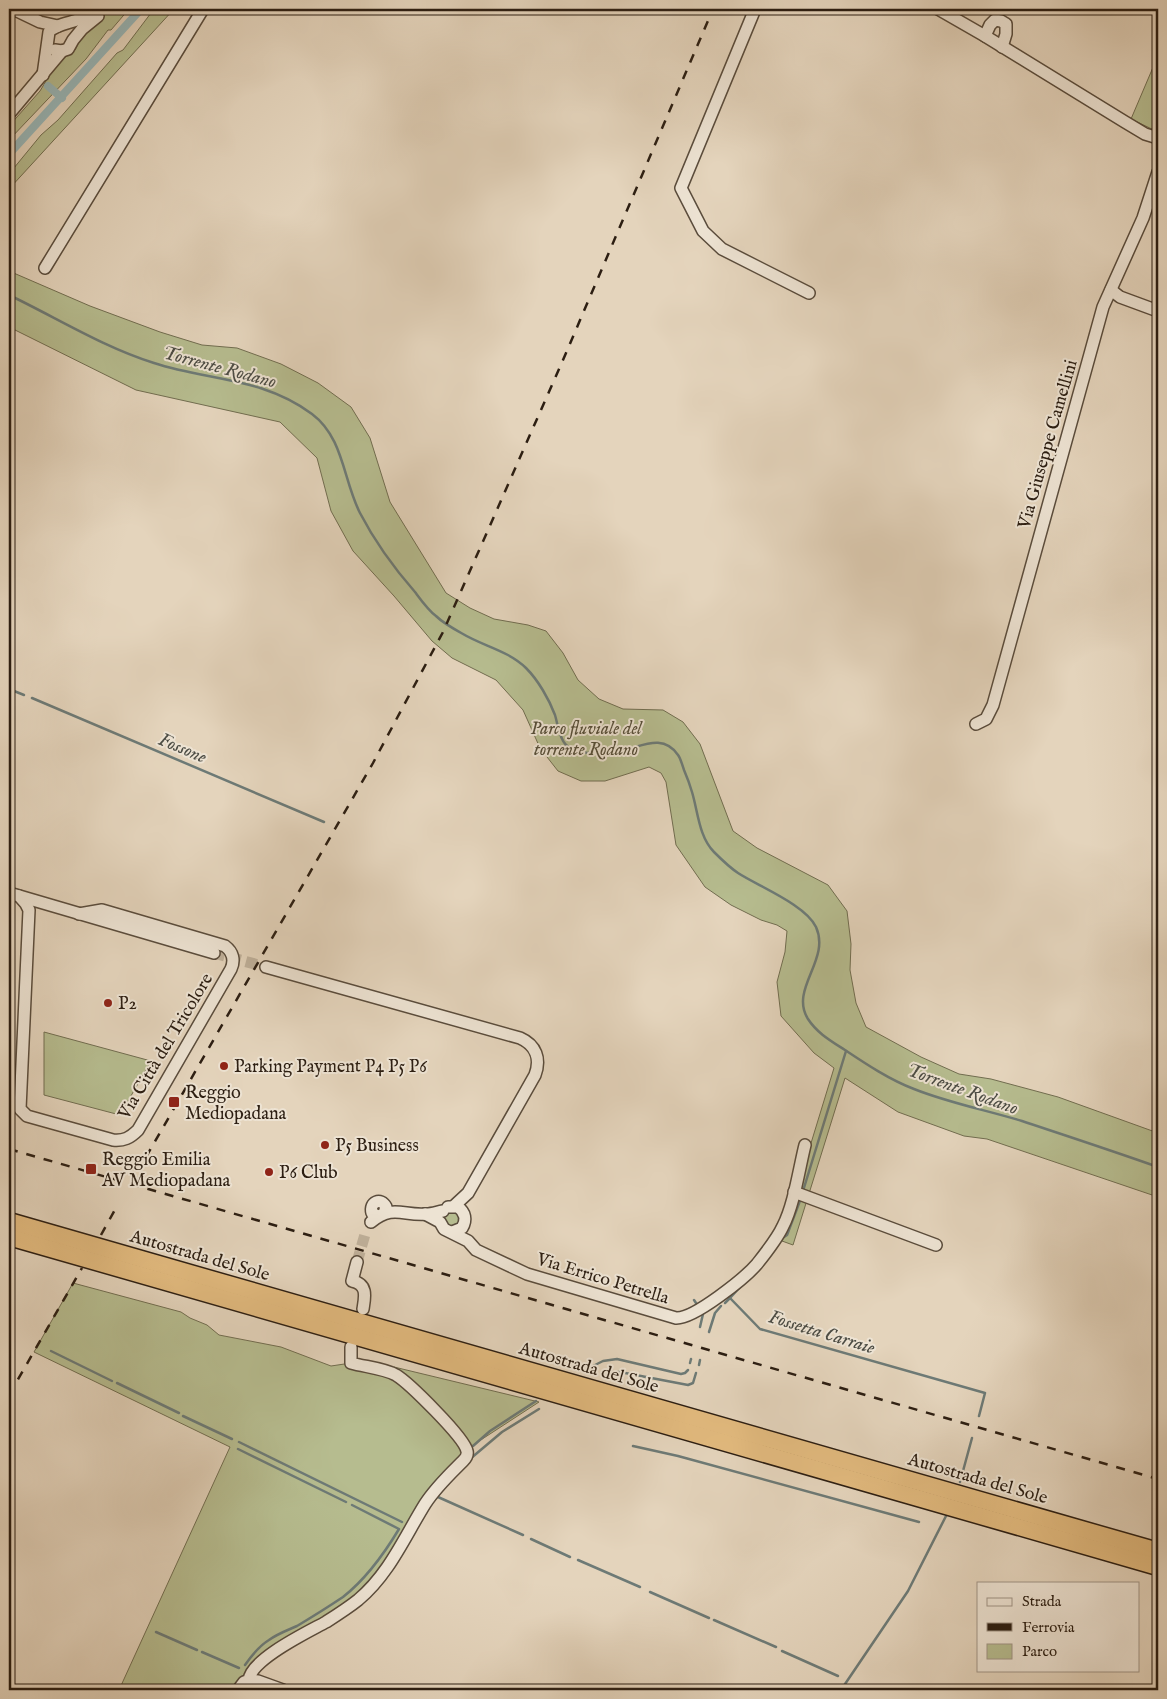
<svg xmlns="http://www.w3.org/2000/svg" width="1167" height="1699" font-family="'IM FELL English',serif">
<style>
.green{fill:#b6bc8f;stroke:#716d50}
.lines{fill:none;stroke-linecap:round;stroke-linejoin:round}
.stream{stroke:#6d7a76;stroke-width:2.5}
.canal{stroke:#98b7b9;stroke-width:8}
.minor-tunnel{stroke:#bfb09a;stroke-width:11;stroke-dasharray:11 5.5;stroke-linecap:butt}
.minor-casing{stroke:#5a4c3c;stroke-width:14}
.highway-casing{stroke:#2c1e12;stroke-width:19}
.minor{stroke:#ede3d3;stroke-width:11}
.highway{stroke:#e2ba7e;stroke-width:16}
.rail{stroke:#2c1e12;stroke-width:2.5;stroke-dasharray:9 9;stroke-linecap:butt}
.poi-dot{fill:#8f2418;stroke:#ede3d3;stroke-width:2}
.labels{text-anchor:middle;stroke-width:4;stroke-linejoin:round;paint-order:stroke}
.street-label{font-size:18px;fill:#2c1e12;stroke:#ede3d3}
.park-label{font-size:18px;font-style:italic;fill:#554d38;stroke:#ede3d3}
.poi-label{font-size:18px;fill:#2c1e12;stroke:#ede3d3;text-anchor:start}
.water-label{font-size:19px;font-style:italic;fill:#4c4c44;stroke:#ede3d3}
</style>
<rect width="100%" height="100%" fill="#e4d4bc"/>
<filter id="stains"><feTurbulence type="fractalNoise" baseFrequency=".004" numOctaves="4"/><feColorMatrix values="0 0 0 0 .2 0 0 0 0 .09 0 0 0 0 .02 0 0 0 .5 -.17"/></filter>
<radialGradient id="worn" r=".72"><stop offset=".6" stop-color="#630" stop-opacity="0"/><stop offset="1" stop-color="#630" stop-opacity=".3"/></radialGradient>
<g class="green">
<polygon points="109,9 129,9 111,30 108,30 86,59 9,140 9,126 40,91 55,66 65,55 75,50 82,36"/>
<polygon points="154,9 174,9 9,189 9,174 41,135 58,120 117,53 123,50"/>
<polygon points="1154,65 1158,67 1158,125 1156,131 1131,119"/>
<polygon points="9,271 90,306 160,332 202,345 237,348 281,364 318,383 351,407 370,438 390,502 446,593 470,608 494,619 528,625 546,631 563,653 578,680 599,699 623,709 663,710 683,722 700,744 733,831 757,848 828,885 847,911 851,944 850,970 856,1003 866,1027 921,1057 959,1074 991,1079 1058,1097 1158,1133 1158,1197 987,1139 964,1136 898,1112 845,1078 793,1245 782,1241 779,1237 808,1153 834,1068 814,1053 781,1016 777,982 785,952 787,931 777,925 761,920 731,905 705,887 676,845 666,782 661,773 649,767 605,781 581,781 558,771 540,748 523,710 496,680 452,658 432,641 394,596 353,551 331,511 317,458 280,422 136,390 9,327"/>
<polygon points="44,1032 151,1061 120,1115 44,1095"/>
<circle cx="452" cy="1219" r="8"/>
<polygon points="73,1283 181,1312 190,1318 207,1325 219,1335 281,1347 331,1366 351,1363 391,1373 466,1448 378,1580 283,1646 238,1690 119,1690 230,1447 34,1352"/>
<path d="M394,1367l145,35 -69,45c-11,-26 -54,-60 -76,-80z"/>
</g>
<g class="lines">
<g class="stream">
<path d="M9,295c48,23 94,52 145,68 55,18 108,14 158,51 32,24 31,66 48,99 15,29 34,55 55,79 6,8 13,18 21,24 7,7 18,13 27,18 20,12 46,17 63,34 12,12 23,31 29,47 3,10 4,23 11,30 6,6 13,7 22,8 10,1 21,0 31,-2 21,-3 43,-19 59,4 2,2 5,12 6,15 3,7 6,15 8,22 6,20 7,45 22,60 7,7 15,15 24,21 20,13 68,32 78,54 15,33 -27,62 -8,92 9,14 23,22 37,31 21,14 45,30 69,39 35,14 72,21 108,32 45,15 91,30 136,46"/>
<polyline points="9,689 24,695"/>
<polyline points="32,698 324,822"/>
<polyline points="803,1191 846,1051"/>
<polyline points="781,1239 787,1235 801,1198"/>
<polyline points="742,1285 730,1298 760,1329 985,1393 979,1416"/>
<polyline points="694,1300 698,1306"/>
<polyline points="725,1303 730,1298"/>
<polyline points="700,1327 703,1314 702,1312"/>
<polyline points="709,1332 715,1313 721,1306"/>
<polyline points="51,1351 112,1381"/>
<polyline points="690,1363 691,1359"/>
<polyline points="699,1365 700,1360"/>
<polyline points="585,1370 603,1361 617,1359 681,1374 685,1373 688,1370"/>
<polyline points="607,1375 612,1372 620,1372 688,1385 693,1383 696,1373"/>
<polyline points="117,1383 179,1413"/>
<polyline points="183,1416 232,1439"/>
<polyline points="239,1442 402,1522"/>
<polyline points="473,1446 490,1431 536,1401"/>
<polyline points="633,1446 678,1456 919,1522"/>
<polyline points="238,1449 346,1502"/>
<polyline points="470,1459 502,1432 539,1409"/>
<polyline points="960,1482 972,1438"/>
<polyline points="438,1497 523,1535"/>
<polyline points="531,1539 570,1557"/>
<polyline points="578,1560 640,1587"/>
<polyline points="650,1592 709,1618"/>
<polyline points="714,1620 776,1647"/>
<polyline points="156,1632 197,1650"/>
<polyline points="782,1651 838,1676"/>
<polyline points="202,1652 239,1668"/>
<path d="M245,1665c7,-10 14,-19 24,-25 8,-6 19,-10 28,-14 15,-9 31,-19 46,-29 23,-18 41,-43 56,-68l-47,-24"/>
<polyline points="841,1690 908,1591 946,1516"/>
</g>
<g class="canal">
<polyline points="48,86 62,98"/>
<polyline points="9,154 141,9"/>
</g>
<g class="minor-tunnel">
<polyline points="214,953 266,967"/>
<polyline points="357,1262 366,1231"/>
</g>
<defs>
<g id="minor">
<polyline points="13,9 40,22 58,26"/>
<polyline points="755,9 681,188 703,231 722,249 809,293"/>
<polyline points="938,9 985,36 1125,122 1145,134 1158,138"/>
<polyline points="985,36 990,25 995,20 1001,21 1006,24 1006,34 1002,47"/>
<polyline points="55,50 62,51 68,49 73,40 82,29 98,16"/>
<path d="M43,75l6,-43c7,-8 21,-9 31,-13 6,-2 12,-6 18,-10"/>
<polyline points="9,114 62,51"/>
<polyline points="45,268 203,9"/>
<polyline points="1111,290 1120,297 1158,311"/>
<polyline points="976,724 986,719 993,705 1103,307 1143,218 1158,172"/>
<polyline points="9,893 214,953"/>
<path d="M19,896l7,8 3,6 -9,199 7,7 86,24c11,1 17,-2 25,-10l93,-161c4,-9 2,-17 -6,-23l-123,-36 -23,4"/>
<path d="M266,967l254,71c16,7 21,21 15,37l-67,118 -14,13"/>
<polyline points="794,1192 936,1245"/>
<path d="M448,1207h10c7,5 9,13 4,21l-10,4"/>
<path d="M425,1214l15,8 4,7 24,12 8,9 51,24 149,44c18,1 69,-40 81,-54 8,-10 21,-27 26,-38 11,-21 16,-57 22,-81"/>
<path d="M378,1216l-6,-3c-3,-11 9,-16 14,-6l-2,6"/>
<path d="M371,1222c22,-18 32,-6 55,-8 6,0 11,-2 17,-3"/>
<path d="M357,1262l-5,19c16,3 13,16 11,28"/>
<polyline points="249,1680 258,1681 283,1690"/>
<path d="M238,1690l6,-8 5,-2c2,-21 59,-48 77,-58 11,-7 22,-14 32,-22 31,-26 46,-62 67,-96 11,-17 24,-29 38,-43 3,-3 5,-6 4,-10 -3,-14 -58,-68 -71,-76 -13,-7 -31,-8 -45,-12v-16"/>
</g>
<g id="highway">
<polyline points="9,1221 1158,1551"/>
<polyline points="9,1237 1158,1567"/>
</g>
</defs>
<use href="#minor" class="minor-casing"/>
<use href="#highway" class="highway-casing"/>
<use href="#minor" class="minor"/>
<use href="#highway" class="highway"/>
<g class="rail">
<polyline points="9,1149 1158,1479"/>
<polyline points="146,1157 373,763 443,632 563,360 713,9"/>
<polyline points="101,1235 117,1206"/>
<polyline points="9,1395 82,1268"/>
</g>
</g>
<g class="poi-dot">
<circle cx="108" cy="1003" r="5"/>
<circle cx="224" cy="1066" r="5"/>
<rect x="168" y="1096" width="12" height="12" rx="2.5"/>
<circle cx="325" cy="1145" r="5"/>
<rect x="85" y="1163" width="12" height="12" rx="2.5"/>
<circle cx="269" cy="1172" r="5"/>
</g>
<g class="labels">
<g class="street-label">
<text transform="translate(1047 444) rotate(-74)" y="6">Via Giuseppe Camellini</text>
<text transform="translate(165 1046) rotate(-59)" y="6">Via Città del Tricolore</text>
<text transform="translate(200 1255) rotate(16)" y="6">Autostrada del Sole</text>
<text transform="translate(603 1278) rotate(17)" y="6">Via Errico Petrella</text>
<text transform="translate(589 1367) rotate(16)" y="6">Autostrada del Sole</text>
<text transform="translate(978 1478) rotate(16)" y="6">Autostrada del Sole</text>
</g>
<g class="park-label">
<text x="586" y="734">Parco fluviale del<tspan x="586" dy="21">torrente Rodano</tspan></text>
</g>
<g class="poi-label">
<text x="118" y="1009">P2</text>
<text x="234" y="1072">Parking Payment P4 P5 P6</text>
<text x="185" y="1098">Reggio<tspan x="185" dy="21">Mediopadana</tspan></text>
<text x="335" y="1151">P5 Business</text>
<text x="102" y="1165">Reggio Emilia<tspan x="102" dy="21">AV Mediopadana</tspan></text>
<text x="279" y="1178">P6 Club</text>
</g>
<g class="water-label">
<text transform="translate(220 366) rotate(15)" y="7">Torrente Rodano</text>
<text transform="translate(183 747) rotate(23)" y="7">Fossone</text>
<text transform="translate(963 1088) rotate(20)" y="7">Torrente Rodano</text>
<text transform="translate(822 1331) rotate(17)" y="7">Fossetta Carraie</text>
</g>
</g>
<rect width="1167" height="1699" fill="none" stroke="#e4d4bc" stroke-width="30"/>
<rect x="10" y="10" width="1147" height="1679" fill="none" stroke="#2c1e12" stroke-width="2.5"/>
<rect x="15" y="15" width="1137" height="1669" fill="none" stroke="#2c1e12"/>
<rect x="977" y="1582" width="162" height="90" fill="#ede3d3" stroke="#a09486"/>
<rect x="987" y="1598" width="25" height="8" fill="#ede3d3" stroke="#a09486"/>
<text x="1022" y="1606" font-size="15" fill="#2c1e12">Strada</text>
<rect x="987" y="1623" width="25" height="8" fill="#2c1e12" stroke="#a09486"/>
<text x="1022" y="1632" font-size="15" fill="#2c1e12">Ferrovia</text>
<rect x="987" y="1644" width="25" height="15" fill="#b6bc8f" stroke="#a09486"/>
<text x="1022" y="1656" font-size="15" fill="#2c1e12">Parco</text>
<rect width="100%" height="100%" filter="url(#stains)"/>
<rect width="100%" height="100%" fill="url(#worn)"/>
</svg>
